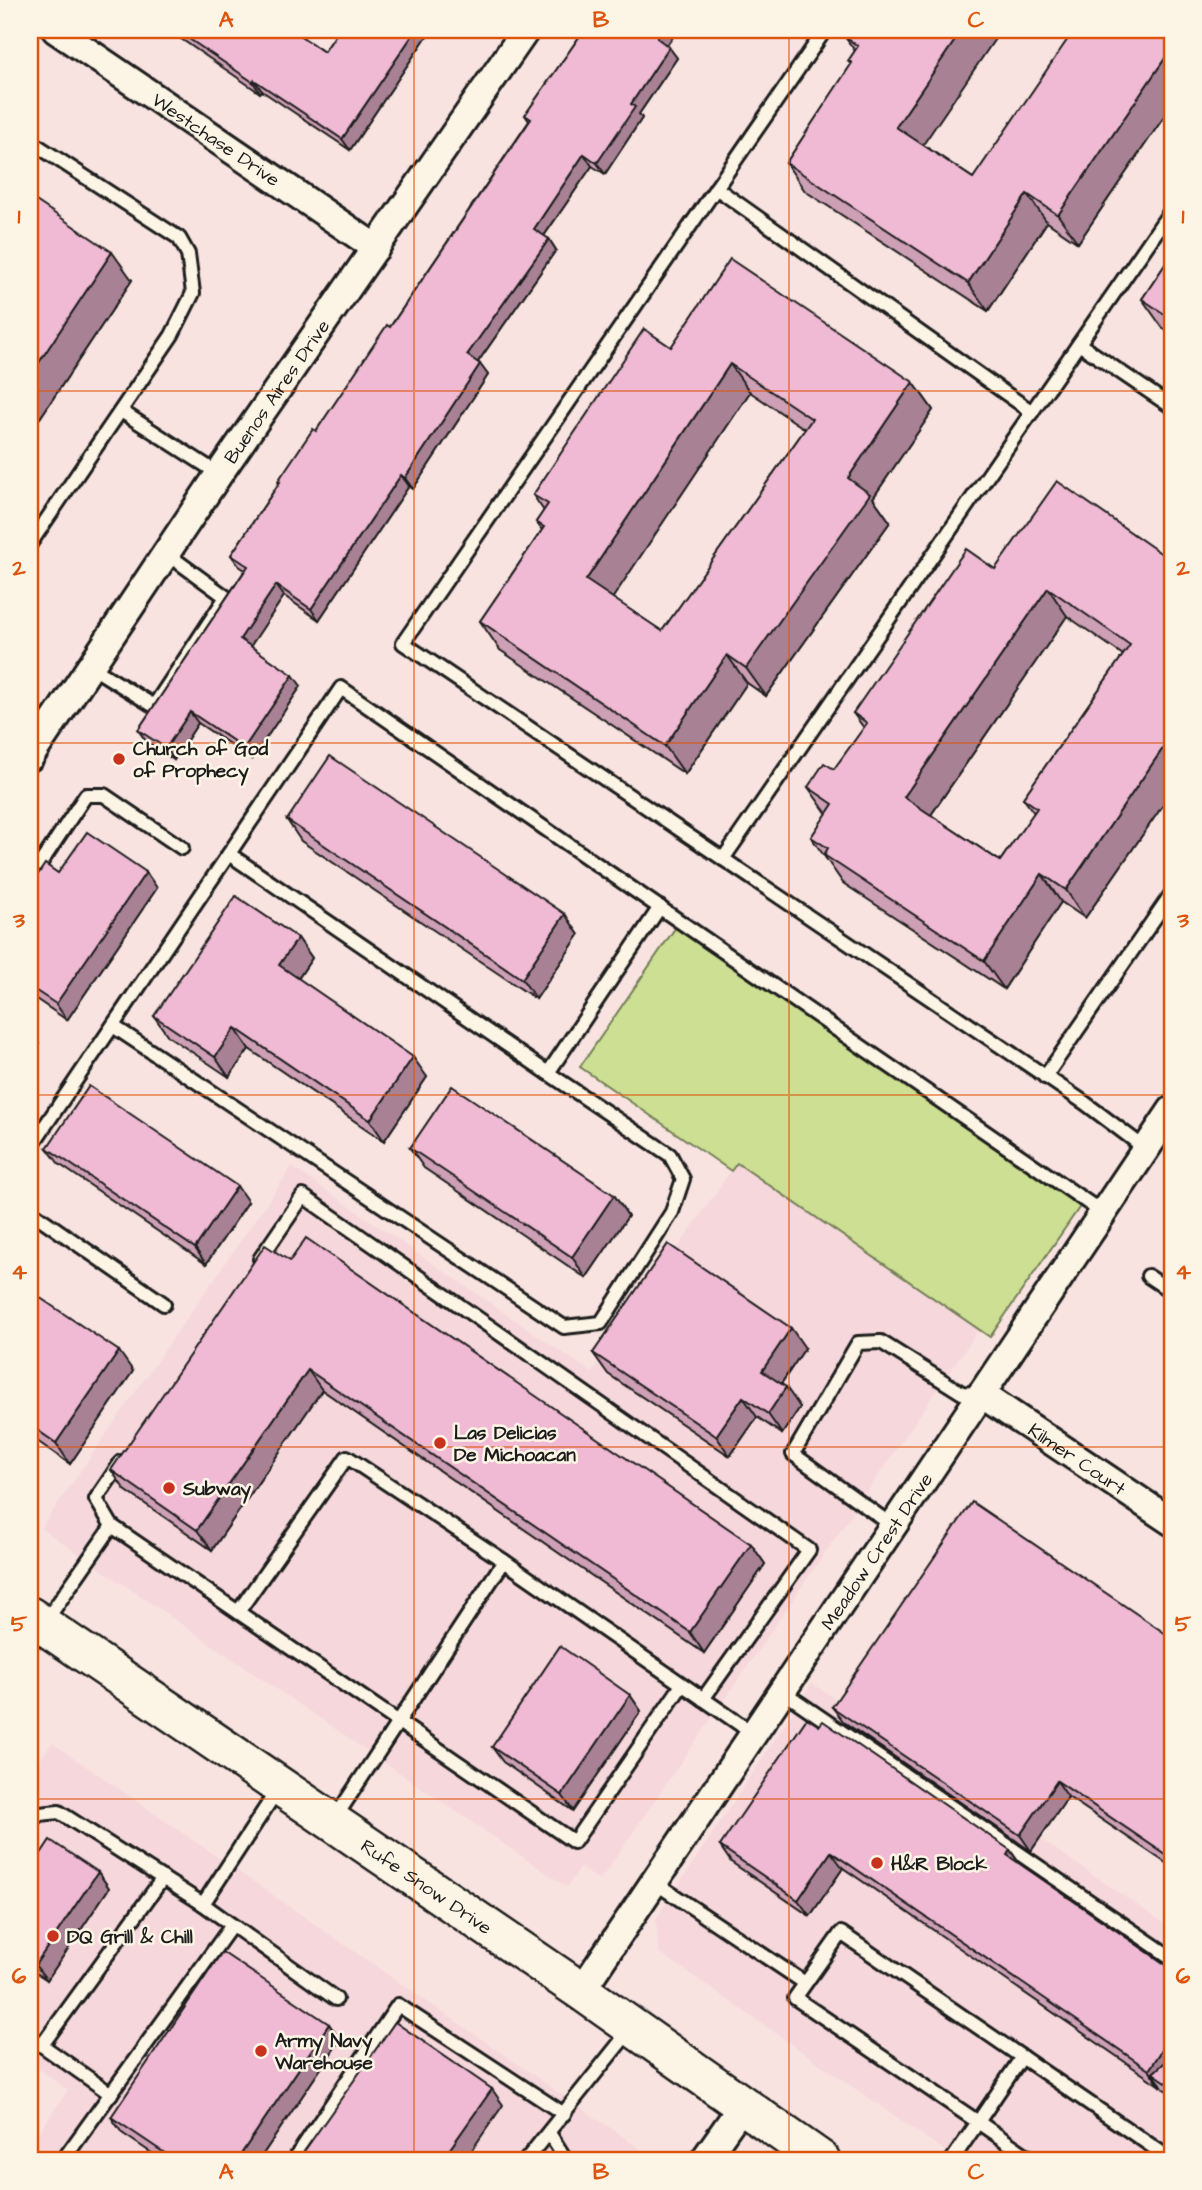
<svg xmlns="http://www.w3.org/2000/svg" width="1202" height="2190" font-family="'Architects Daughter',sans-serif">
<style>
.built{fill:#f6d7dc}
.green{fill:#ccdf93;stroke:#747e58;stroke-width:2}
.lines{fill:none;stroke-linecap:round;stroke-linejoin:round}
.lane-casing{stroke:#1c1c1c;stroke-width:18}
.street-casing{stroke:#1c1c1c;stroke-width:32}
.secondary-casing{stroke:#1c1c1c;stroke-width:42}
.lane{stroke:#fcf5e5;stroke-width:12}
.street{stroke:#fcf5e5;stroke-width:26}
.secondary{stroke:#fcf5e5;stroke-width:37}
.wall{fill:#cea0b6;stroke:#1c1c1c;stroke-width:2;fill-rule:evenodd}
.shaded-wall{fill:#a88294;stroke:#1c1c1c;stroke-width:2}
.building{fill:#f0bad4;stroke:#1c1c1c;stroke-width:2;fill-rule:evenodd}
.grid{fill:none;stroke:#de560d;stroke-width:2;stroke-opacity:0.55}
.poi-dot{fill:#c8321e;stroke:#fcf5e5;stroke-width:2.5}
.labels{text-anchor:middle;stroke-width:5;stroke-linejoin:round;paint-order:stroke}
.street-label{font-size:19px;fill:#1c1c1c;stroke:#fcf5e5}
.poi-label{font-size:19px;font-weight:bold;fill:#1c1c1c;stroke:#fcf5e5;text-anchor:start}
.neatline{fill:none;stroke:#de560d;stroke-width:2.5}
.grid-label{font-size:23px;text-anchor:middle;font-weight:bold;fill:#de560d}
</style>
<rect width="100%" height="100%" fill="#f8e3e0"/>
<filter id="ink" filterUnits="userSpaceOnUse"><feTurbulence type="fractalNoise" baseFrequency=".0143" numOctaves="2"/><feDisplacementMap in="SourceGraphic" scale="14" xChannelSelector="R" yChannelSelector="G"/><feConvolveMatrix kernelMatrix="1 2 1 2 8 2 1 2 1" color-interpolation-filters="sRGB"/></filter>
<g filter="url(#ink)">
<g class="built">
<polygon points="737,1162 979,1329 600,1880 580,1868 567,1887 41,1528 292,1167 592,1373"/>
<polygon points="812,1683 1172,1929 1172,2160 958,2160 659,1952 656,1919"/>
<polygon points="52,1743 655,2159 30,2160 30,2146 68,2090 30,2063 30,1764 35,1767"/>
</g>
<polygon class="green" points="676,927 1081,1205 990,1337 737,1163 731,1171 580,1067"/>
<g class="lines">
<defs>
<g id="lane">
<polyline points="825,30 403,643 1085,1103 1146,1149"/>
<polyline points="30,141 179,238 188,254 193,293 172,335 30,544"/>
<polyline points="716,188 1032,412"/>
<polyline points="1079,344 1172,407"/>
<polyline points="121,411 219,474"/>
<polyline points="90,666 154,706 226,597 166,553"/>
<polyline points="229,854 548,1073"/>
<polyline points="723,859 1172,209"/>
<polyline points="30,879 86,795 104,795 182,848"/>
<polyline points="113,1026 564,1327 601,1323 672,1212 683,1179 670,1155 548,1073 660,907"/>
<polyline points="30,1046 31,1046"/>
<polyline points="1045,1077 1172,893"/>
<polyline points="30,1148 341,688 1103,1213"/>
<polyline points="30,1211 164,1304"/>
<polyline points="260,1259 303,1196 809,1550 703,1699"/>
<polyline points="1148,1276 1172,1292"/>
<polyline points="112,1526 96,1499 121,1462"/>
<polyline points="893,1526 793,1454 858,1343 881,1342 962,1393 980,1394"/>
<polyline points="238,1612 574,1842 682,1685"/>
<polyline points="45,1622 112,1526 238,1612 347,1457 504,1561 754,1734"/>
<polyline points="782,1691 1172,1958"/>
<polyline points="335,1818 504,1561"/>
<polyline points="30,1821 40,1814 59,1812 203,1904 278,1789"/>
<polyline points="654,1882 805,1983"/>
<polyline points="232,1925 336,1999"/>
<polyline points="30,2037 111,2094"/>
<polyline points="42,2045 163,1878"/>
<polyline points="1022,2057 978,2122 1033,2160"/>
<polyline points="549,2133 566,2160"/>
<polyline points="63,2160 232,1925 203,1904"/>
<polyline points="294,2160 398,2005 564,2114"/>
<polyline points="526,2160 630,2030"/>
<polyline points="952,2160 978,2122 795,1998 841,1933 1172,2160"/>
</g>
<g id="street">
<path id="s1" d="M56,30l320,218"/>
<path id="s2" d="M30,757l189,-283 307,-444"/>
<path id="s3" d="M981,1394l191,128"/>
<path id="s4" d="M581,1991l591,-881"/>
<polyline points="704,2160 742,2106"/>
</g>
<g id="secondary">
<path id="s5" d="M30,1616l551,375 240,169"/>
</g>
</defs>
<use href="#lane" class="lane-casing"/>
<use href="#street" class="street-casing"/>
<use href="#secondary" class="secondary-casing"/>
<use href="#lane" class="lane"/>
<use href="#street" class="street"/>
<use href="#secondary" class="secondary"/>
</g>
<g class="wall">
<polygon points="168,30 292,30 324,52 339,30 431,30 350,150 262,91 260,93"/>
<polygon points="584,30 678,30 667,45 677,58 639,114 642,118 605,174 592,166 544,236 549,239 556,250 478,362 488,375 413,489 409,486 319,620 284,596 250,646 301,686 252,759 198,723 174,760 146,741 138,730 245,570 239,566 231,555 279,483 278,481 316,431 390,327 529,121 525,115"/>
<polygon points="850,30 923,145 973,178 1172,30 1172,105 1078,243 1047,222 988,311 805,191 786,163 851,65 848,61 855,51 845,37"/>
<polygon points="30,197 132,280 40,418 30,411"/>
<polygon points="1172,254 1172,334 1162,327 1142,299"/>
<path d="M671,347l242,35 20,28 -60,88 17,24 -124,174 -19,-13 -62,91 -185,-124 -20,-29 62,-91 -6,-8 8,-11 -11,-16zM750,392l55,37 -143,202 -50,-33z"/>
<path d="M1172,561v231l-87,126 -24,-16 -57,87 -161,-106 -32,-46 16,-23 -19,-27 26,-18 30,-41 -11,-15 142,-144zM1067,616l56,39 -100,143 11,15 -34,48 -69,-46z"/>
<polygon points="287,820 565,914 579,935 536,999 301,841"/>
<polygon points="58,873 157,888 67,1020 30,995 30,886"/>
<polygon points="298,938 312,958 298,979 427,1077 384,1141 249,1049 229,1077 168,1036 154,1016"/>
<polygon points="47,1148 248,1202 206,1264 59,1164"/>
<polygon points="410,1148 614,1195 628,1216 586,1278 424,1168"/>
<polygon points="290,1261 751,1544 765,1564 704,1653 322,1390 212,1550 125,1490 111,1470"/>
<polygon points="30,1291 133,1371 70,1464 30,1436"/>
<polygon points="805,1348 781,1384 800,1407 782,1434 757,1417 730,1456 608,1374 593,1353"/>
<polygon points="1172,1638 1172,1867 1068,1797 1031,1851 844,1722 832,1707"/>
<polygon points="630,1695 641,1711 573,1811 503,1762 492,1747"/>
<polygon points="720,1846 1010,1850 1021,1865 1172,1969 1172,2094 1164,2089 1161,2084 1160,2086 843,1868 810,1916 731,1862"/>
<polygon points="30,1870 98,1872 109,1888 47,1980 30,1969"/>
<polygon points="329,2024 340,2040 259,2160 162,2160 122,2133 111,2117"/>
</g>
<g class="shaded-wall">
<polygon points="416,30 431,30 350,150 342,139"/>
<polygon points="662,30 678,30 664,49 657,38"/>
<polygon points="962,30 1001,30 916,155 896,127"/>
<polygon points="669,47 677,58 639,114 642,118 605,174 597,163 631,104"/>
<polygon points="1172,48 1172,105 1078,243 1058,215"/>
<polygon points="254,80 262,91 260,93 253,82"/>
<polygon points="584,154 592,166 541,240 534,229"/>
<polygon points="30,180 35,187 30,195"/>
<polygon points="1027,194 1047,222 988,311 968,283"/>
<polygon points="549,239 556,250 475,366 467,355"/>
<polygon points="112,252 132,280 40,418 30,403 30,376"/>
<polygon points="480,364 488,375 413,489 405,478"/>
<polygon points="730,364 750,392 606,608 586,580"/>
<polygon points="913,382 933,410 873,498 890,522 766,696 746,668 848,478"/>
<polygon points="401,475 409,486 319,620 311,609"/>
<polygon points="276,585 284,596 248,650 240,639"/>
<polygon points="1048,588 1067,616 924,825 904,797"/>
<polygon points="727,655 747,683 685,774 665,746"/>
<polygon points="293,675 301,686 252,759 244,748"/>
<polygon points="190,712 198,723 174,760 166,748"/>
<polygon points="1172,735 1172,792 1085,918 1066,890"/>
<polygon points="146,872 157,888 67,1020 56,1004"/>
<polygon points="1042,874 1061,902 1004,989 984,961"/>
<polygon points="565,914 579,935 536,999 522,979"/>
<polygon points="298,938 312,958 293,986 279,965"/>
<polygon points="235,1028 249,1049 229,1077 215,1057"/>
<polygon points="413,1057 427,1077 384,1141 370,1120"/>
<polygon points="237,1186 248,1202 206,1264 195,1248"/>
<polygon points="614,1195 628,1216 586,1278 572,1257"/>
<polygon points="791,1328 805,1348 776,1391 762,1371"/>
<polygon points="119,1351 133,1371 70,1464 56,1443"/>
<polygon points="308,1370 322,1390 212,1550 197,1530"/>
<polygon points="786,1387 800,1407 782,1434 768,1414"/>
<polygon points="743,1397 757,1417 730,1456 716,1436"/>
<polygon points="751,1544 765,1564 704,1653 690,1632"/>
<polygon points="630,1695 641,1711 573,1811 562,1795"/>
<polygon points="1057,1781 1068,1797 1031,1851 1020,1835"/>
<polygon points="1010,1850 1021,1866 1007,1855"/>
<polygon points="831,1852 843,1868 810,1916 798,1900"/>
<polygon points="98,1872 109,1888 47,1980 35,1965"/>
<polygon points="329,2024 340,2040 259,2160 237,2160"/>
<polygon points="1172,2035 1172,2068 1153,2073 1161,2084 1160,2086 1149,2070"/>
<polygon points="492,2089 503,2105 465,2160 442,2160"/>
</g>
<g class="building">
<polygon points="176,30 292,30 324,52 339,30 416,30 342,139 254,80 253,82"/>
<polygon points="584,30 662,30 657,38 669,47 631,104 635,107 597,163 584,154 534,229 549,239 467,355 480,364 405,478 401,475 311,609 276,585 240,639 293,675 244,748 190,712 166,748 138,730 248,566 231,555 280,482 278,481 313,429 316,431 387,325 390,327 531,119 525,115"/>
<polygon points="850,30 962,30 896,127 973,178 1074,30 1172,30 1172,48 1058,215 1027,194 968,283 786,163 852,63 848,61 858,46 845,37"/>
<polygon points="30,197 112,252 30,376"/>
<polygon points="1172,254 1172,319 1142,299"/>
<path d="M730,259l183,123 -65,96 22,16 -124,174 -19,-13 -62,91 -185,-125 64,-94 -8,-5 12,-18 -15,-9 111,-166 27,18zM730,364l82,55 -150,212 -76,-51z"/>
<path d="M1057,481l115,80v136l-3,5 3,3v30l-106,155 -24,-16 -58,87 -160,-106 4,-7 -17,-11 22,-33 -25,-17 16,-24 10,6 33,-46 -14,-10 113,-164 29,20zM1048,588l82,57 -107,153 14,10 -37,53 -96,-64z"/>
<polygon points="330,756 565,914 522,979 287,820"/>
<polygon points="87,832 146,872 56,1004 30,987 30,886 45,864 58,873"/>
<polygon points="236,896 298,938 279,965 413,1057 370,1120 235,1028 215,1057 154,1016"/>
<polygon points="89,1086 237,1186 195,1248 47,1148"/>
<polygon points="452,1086 614,1195 572,1257 410,1148"/>
<polygon points="306,1238 751,1544 690,1632 308,1370 197,1530 111,1470 265,1245 290,1261"/>
<polygon points="668,1244 791,1328 762,1371 786,1387 768,1414 743,1397 716,1436 593,1353"/>
<polygon points="30,1291 119,1351 56,1443 30,1425"/>
<polygon points="972,1502 1172,1638 1172,1859 1057,1781 1020,1835 832,1707"/>
<polygon points="560,1646 630,1695 562,1795 492,1747"/>
<polygon points="807,1718 819,1726 823,1721 1010,1850 1007,1855 1172,1969 1172,2035 1149,2070 831,1852 798,1900 720,1846"/>
<polygon points="50,1840 98,1872 35,1965 30,1961 30,1870"/>
<polygon points="222,1952 329,2024 237,2160 175,2160 111,2117"/>
<polygon points="395,2022 492,2089 442,2160 298,2160"/>
<polygon points="1172,2056 1172,2086 1153,2073"/>
</g>
</g>
<path class="grid" d="M414,30v2130M789,30v2130M30,391h1142M30,743h1142M30,1095h1142M30,1447h1142M30,1799h1142"/>
<g class="poi-dot">
<circle cx="119" cy="759" r="7"/>
<circle cx="440" cy="1443" r="7"/>
<circle cx="169" cy="1488" r="7"/>
<circle cx="877" cy="1863" r="7"/>
<circle cx="53" cy="1936" r="7"/>
<circle cx="261" cy="2051" r="7"/>
</g>
<g class="labels">
<g class="street-label">
<text dy="7" stroke="none"><textPath href="#s1" startOffset="194">Westchase Drive</textPath></text>
<text dy="7" stroke="none"><textPath href="#s2" startOffset="441">Buenos Aires Drive</textPath></text>
<text dy="7" stroke="none"><textPath href="#s3" startOffset="116">Kilmer Court</textPath></text>
<text dy="7" stroke="none"><textPath href="#s4" startOffset="530">Meadow Crest Drive</textPath></text>
<text dy="7" stroke="none"><textPath href="#s5" startOffset="480">Rufe Snow Drive</textPath></text>
</g>
<g class="poi-label">
<text x="133" y="755">Church of God<tspan x="133" dy="22">of Prophecy</tspan></text>
<text x="454" y="1439">Las Delicias<tspan x="454" dy="22">De Michoacan</tspan></text>
<text x="183" y="1495">Subway</text>
<text x="891" y="1870">H&amp;R Block</text>
<text x="67" y="1943">DQ Grill &amp; Chill</text>
<text x="275" y="2047">Army Navy<tspan x="275" dy="22">Warehouse</tspan></text>
</g>
</g>
<rect width="1202" height="2190" fill="none" stroke="#fcf5e5" stroke-width="77"/>
<rect x="38" y="38" width="1126" height="2114" class="neatline"/>
<g class="grid-label">
<text x="226" y="27">A</text>
<text x="601" y="27">B</text>
<text x="976" y="27">C</text>
<text x="19" y="223">1</text>
<text x="1183" y="223">1</text>
<text x="19" y="575">2</text>
<text x="1183" y="575">2</text>
<text x="19" y="927">3</text>
<text x="1183" y="927">3</text>
<text x="19" y="1279">4</text>
<text x="1183" y="1279">4</text>
<text x="19" y="1631">5</text>
<text x="1183" y="1631">5</text>
<text x="19" y="1983">6</text>
<text x="1183" y="1983">6</text>
<text x="226" y="2179">A</text>
<text x="601" y="2179">B</text>
<text x="976" y="2179">C</text>
</g>
</svg>
